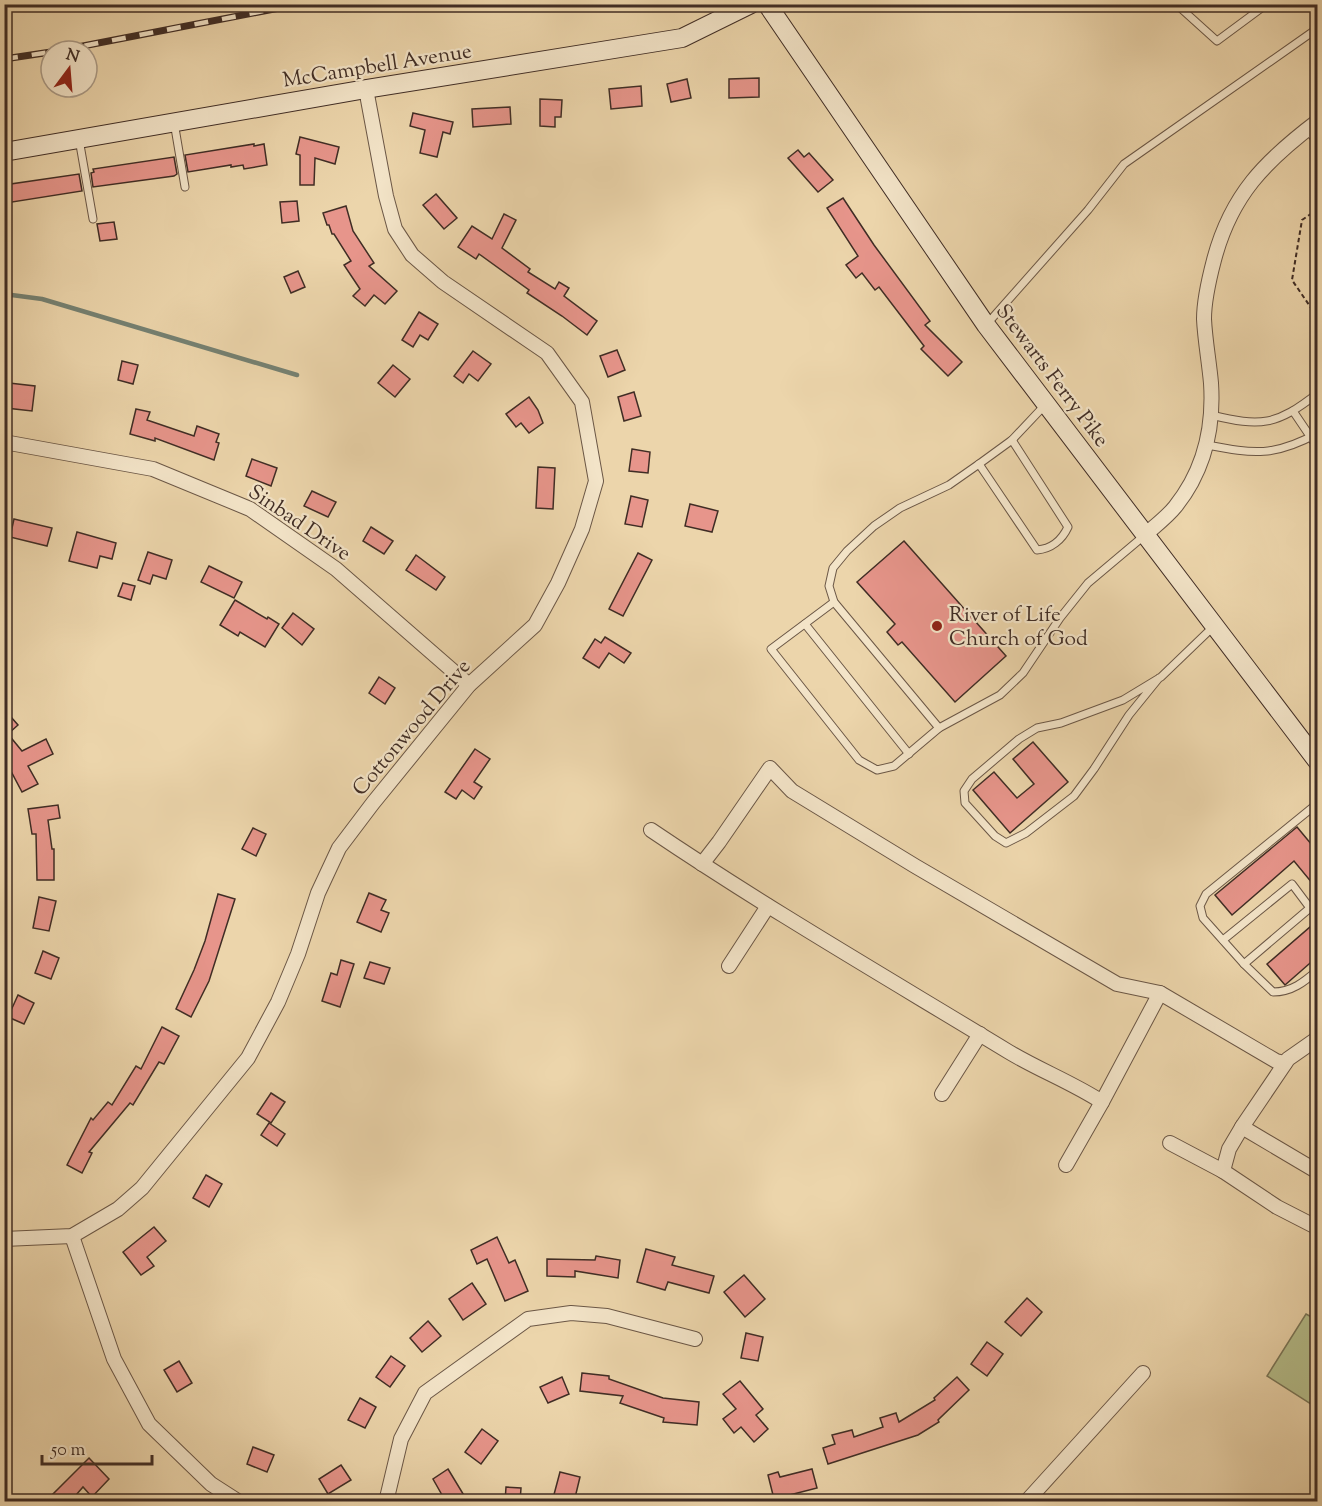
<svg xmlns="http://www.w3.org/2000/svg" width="1322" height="1506" font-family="'Sorts Mill Goudy',serif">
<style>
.green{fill:#b5be8b;stroke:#7a7658;stroke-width:1.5}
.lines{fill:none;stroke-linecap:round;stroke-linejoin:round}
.stream{stroke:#758172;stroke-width:4.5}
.building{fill:#e7958b;stroke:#402d25;stroke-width:1.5}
.lane-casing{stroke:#6b5746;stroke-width:9}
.street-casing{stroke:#6b5746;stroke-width:16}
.secondary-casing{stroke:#402d25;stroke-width:20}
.path{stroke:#402d25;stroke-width:2;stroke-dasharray:4.5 3;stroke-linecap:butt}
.lane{stroke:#f3e4c8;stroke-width:7}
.street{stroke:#f3e4c8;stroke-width:14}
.secondary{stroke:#f3e4c8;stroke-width:18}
.rail-casing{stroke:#402d25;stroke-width:7}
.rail{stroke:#f3e4c8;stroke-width:4.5;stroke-dasharray:14;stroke-linecap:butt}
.poi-dot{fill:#8f2418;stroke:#f3e4c8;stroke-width:2}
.labels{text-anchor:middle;stroke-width:4.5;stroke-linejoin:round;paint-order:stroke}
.street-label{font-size:21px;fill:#402d25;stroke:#f3e4c8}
.poi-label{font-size:21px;fill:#402d25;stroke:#f3e4c8;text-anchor:start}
</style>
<rect width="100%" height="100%" fill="#ecd5ab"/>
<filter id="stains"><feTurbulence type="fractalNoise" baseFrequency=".00333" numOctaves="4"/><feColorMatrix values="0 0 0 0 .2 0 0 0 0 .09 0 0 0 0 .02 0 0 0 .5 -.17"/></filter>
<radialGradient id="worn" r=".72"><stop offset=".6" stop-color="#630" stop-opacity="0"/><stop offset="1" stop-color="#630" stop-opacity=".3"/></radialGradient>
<polygon class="green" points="1306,1314 1317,1320 1317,1408 1267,1376"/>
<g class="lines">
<polyline class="stream" points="4,294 42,299 297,375"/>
</g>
<g class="building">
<polygon points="759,78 759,97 729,98 729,79"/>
<polygon points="687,79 691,98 671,102 667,84"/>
<polygon points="641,86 642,106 611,109 609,89"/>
<polygon points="540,99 562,100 561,117 555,117 555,127 540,126"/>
<polygon points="510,107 511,124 473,127 472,109"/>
<polygon points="413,113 453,122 450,134 443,132 437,157 420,153 425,130 410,126"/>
<polygon points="300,137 339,147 335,164 315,158 314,185 300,185 300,155 296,154"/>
<polygon points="254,144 254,146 264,144 267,165 244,169 243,165 231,167 231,165 188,172 185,155"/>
<polygon points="798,150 804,157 809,153 833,180 818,192 788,158"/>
<polygon points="174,157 177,174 174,176 93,187 91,173 94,172 93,169"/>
<polygon points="79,174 82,191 6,203 4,185"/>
<polygon points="436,194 457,218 444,229 423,205"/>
<polygon points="843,198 874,245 930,321 925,325 962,362 948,376 921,349 924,346 879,287 875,290 862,273 856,278 846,265 858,256 827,208"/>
<polygon points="297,201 299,221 282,223 280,202"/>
<polygon points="346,206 353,231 374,263 369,266 397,291 385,304 374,295 365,306 353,296 360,289 344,265 351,261 334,234 332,234 329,225 327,225 323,213"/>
<polygon points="504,214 516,220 502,248 530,269 528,272 555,289 559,282 569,288 564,296 597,321 587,335 562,316 527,293 529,290 479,254 476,259 458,247 472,226 492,239"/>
<polygon points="114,222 117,239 100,241 97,224"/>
<polygon points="298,271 305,287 291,293 284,277"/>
<polygon points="419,312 438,324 428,340 420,335 413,347 402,340"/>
<polygon points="617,350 625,370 608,377 600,356"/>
<polygon points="473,351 491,364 478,381 469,374 463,383 454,376"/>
<polygon points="122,361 138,365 133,384 118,380"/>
<polygon points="393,365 410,379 395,397 378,383"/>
<polygon points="9,383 35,386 32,411 6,408"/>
<polygon points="634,392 641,416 624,421 618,397"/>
<polygon points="529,397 538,410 543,423 529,433 521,423 516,427 506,414"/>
<polygon points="136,409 150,412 147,420 194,436 197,426 219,434 216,442 219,443 214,460 155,438 155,441 130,434"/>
<polygon points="632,449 650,452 648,473 629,471"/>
<polygon points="252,459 277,468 271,486 246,476"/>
<polygon points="538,467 555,468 553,509 536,508"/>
<polygon points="312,491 336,502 328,517 304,506"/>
<polygon points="631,496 648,500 642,527 625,524"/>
<polygon points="690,504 718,511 712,532 685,526"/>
<polygon points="14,519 52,528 47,546 10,537"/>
<polygon points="371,527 393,541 384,554 363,541"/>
<polygon points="77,532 116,543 112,559 100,556 97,568 69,561"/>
<polygon points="904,541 1006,656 955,702 902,642 898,645 887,632 895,624 857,582"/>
<polygon points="148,552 172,560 166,579 153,575 150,584 138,580"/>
<polygon points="638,553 652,560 623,616 609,609"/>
<polygon points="416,555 445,577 436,590 406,570"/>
<polygon points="209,566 242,582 234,598 201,582"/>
<polygon points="123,583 135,586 131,600 118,596"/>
<polygon points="235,600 267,619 268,617 279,624 265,647 240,632 238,636 220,625"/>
<polygon points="293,613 314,629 302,645 282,628"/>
<polygon points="605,637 631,653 624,663 609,653 599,668 583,658 595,639 601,643"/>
<polygon points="379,677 395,688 385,704 369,693"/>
<polygon points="4,709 18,725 8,734 22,751 46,739 53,754 28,766 38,784 22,792 4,758"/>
<polygon points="1033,742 1068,782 1010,833 973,790 994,772 1017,798 1034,784 1013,759"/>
<polygon points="475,749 490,759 474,782 482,787 474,799 462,790 456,799 445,792"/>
<polygon points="58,805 60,818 48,820 52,849 54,849 54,880 37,880 36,834 32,834 28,809"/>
<polygon points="1297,827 1317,851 1317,889 1294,861 1232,915 1215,895"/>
<polygon points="253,828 266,834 256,856 242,849"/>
<polygon points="369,893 386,900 381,910 389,913 381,932 357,922"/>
<polygon points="218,894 235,899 209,981 191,1017 176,1009 194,970 205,941"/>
<polygon points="39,897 56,901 49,931 33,928"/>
<polygon points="1317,921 1317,957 1285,985 1267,964"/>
<polygon points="43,951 59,958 51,979 35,973"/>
<polygon points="341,960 354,964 340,1007 322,1001 331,973 337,975"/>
<polygon points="370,962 390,968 384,984 364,978"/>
<polygon points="18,995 34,1003 24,1024 8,1017"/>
<polygon points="162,1027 179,1036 164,1064 159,1062 133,1105 130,1103 89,1152 92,1153 82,1173 67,1165 91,1118 93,1120 108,1102 112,1105 136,1066 141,1069"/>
<polygon points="271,1093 285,1102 271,1123 257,1114"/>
<polygon points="269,1123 285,1134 277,1146 261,1135"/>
<polygon points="206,1175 222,1184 209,1207 193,1198"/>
<polygon points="154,1227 166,1241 147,1257 154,1266 141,1275 123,1252"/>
<polygon points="497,1237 509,1263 515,1260 528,1291 505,1301 487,1259 477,1264 471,1250"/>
<polygon points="646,1249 675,1257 672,1265 714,1276 709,1293 668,1282 665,1290 637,1282"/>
<polygon points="596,1256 620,1260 618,1278 575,1271 575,1277 547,1276 547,1259 595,1260"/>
<polygon points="744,1275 765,1299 745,1317 724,1292"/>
<polygon points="472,1283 486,1304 463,1320 449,1299"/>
<polygon points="1027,1298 1042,1312 1021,1336 1005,1322"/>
<polygon points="428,1321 441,1336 422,1352 410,1338"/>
<polygon points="746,1333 763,1337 758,1361 741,1358"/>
<polygon points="987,1342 1003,1354 987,1376 971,1364"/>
<polygon points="391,1356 405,1366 390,1387 376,1377"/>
<polygon points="179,1361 192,1383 177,1392 164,1370"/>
<polygon points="582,1373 609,1376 609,1379 663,1398 699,1402 697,1425 663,1422 664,1418 620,1403 623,1396 580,1391"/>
<polygon points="562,1377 569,1394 548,1403 540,1387"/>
<polygon points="957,1377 969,1390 938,1420 939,1422 918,1435 828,1464 823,1448 835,1444 832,1435 852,1430 854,1437 883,1427 880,1418 896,1413 899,1422 935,1400 934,1398"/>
<polygon points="740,1381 763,1409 756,1415 768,1429 754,1442 741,1427 734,1433 723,1419 736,1409 723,1394"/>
<polygon points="360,1398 376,1407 365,1428 348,1420"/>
<polygon points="482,1429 498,1441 481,1464 465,1452"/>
<polygon points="253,1447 274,1455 267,1472 247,1464"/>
<polygon points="89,1458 109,1479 92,1497 83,1487 70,1502 58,1502 51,1496"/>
<polygon points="341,1465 351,1480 328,1494 319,1479"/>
<polygon points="448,1469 468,1502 446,1502 433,1479"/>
<polygon points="812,1469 817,1488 774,1499 768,1475 778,1472 780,1477"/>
<polygon points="560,1472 580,1477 574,1502 552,1502"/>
<polygon points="506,1487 521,1488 520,1502 505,1502"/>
</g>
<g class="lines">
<defs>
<g id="lane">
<polyline points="1176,4 1217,41 1267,4"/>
<polyline points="174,122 185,187"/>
<polyline points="1307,129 1318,143"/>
<polyline points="79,139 93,219"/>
<polyline points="987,324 1088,210 1124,164 1318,28"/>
<polyline points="1293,411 1318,448"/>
<path d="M1211,415c50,12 65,11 107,-22"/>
<path d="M1207,445c47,9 67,12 111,-12"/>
<path d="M979,464l58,86c14,-1 25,-10 31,-23l-56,-87"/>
<polyline points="834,602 771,649 859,760 877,770 894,766 939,728 1000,695 1023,673 1060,618 1088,583 1145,535"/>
<polyline points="805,624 909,754"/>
<polyline points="1159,678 1129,715 1094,769 1074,796 1026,833 1006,843 995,836 965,803 964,791 972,779 1019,739 1037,728 1061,723 1123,700 1161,677 1214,626"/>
<polyline points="939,728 834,602 829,586 833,568 847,551 874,526 900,508 949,485 979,464 1012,440 1045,405"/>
<path d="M1318,803l-112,91 -6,12 3,12 41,46 29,28c19,0 31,-10 45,-22"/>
<polyline points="1223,940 1292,884 1310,908 1244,964"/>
</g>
<g id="street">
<polyline points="4,442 153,469 250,509 336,569 469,685"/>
<path d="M1145,535c10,-9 22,-18 30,-28 29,-36 39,-79 36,-124 -2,-22 -6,-43 -7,-64 0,-20 5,-40 10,-59 17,-65 51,-99 104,-139"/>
<path d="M651,830c117,79 238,149 358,222 30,18 64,31 93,50l58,-109 116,68 9,2"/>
<polyline points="702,864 719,842 770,768 792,791 915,866 1117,984 1160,993"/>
<polyline points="729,966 768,906"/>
<polyline points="1318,1038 1288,1059 1242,1127 1229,1149 1223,1171 1277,1207 1318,1228"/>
<polyline points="942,1094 980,1034"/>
<polyline points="1242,1127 1318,1172"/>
<polyline points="1170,1143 1223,1171"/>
<polyline points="1066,1165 1102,1102"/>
<polyline points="72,1236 114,1359 149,1424 211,1484 239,1502"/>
<polyline points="4,1239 72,1236 118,1209 142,1188 248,1058 278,1002 298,954 318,893 339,848 373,803 469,685 535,625 558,583 582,529 596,481 582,402 547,353 443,282 412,255 395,229 386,196 366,89"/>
<polyline points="386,1502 401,1439 425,1393 528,1319 571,1313 607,1316 695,1339"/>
<polyline points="1026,1502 1143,1373"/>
</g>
<g id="secondary">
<polyline points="767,4 986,325 1318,762"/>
<polyline points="4,152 366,89 682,38 751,4"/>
</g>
</defs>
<use href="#lane" class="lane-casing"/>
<use href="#street" class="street-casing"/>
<use href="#secondary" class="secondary-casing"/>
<polyline class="path" points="1318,209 1302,220 1292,280 1318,318"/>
<use href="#lane" class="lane"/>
<use href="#street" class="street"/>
<use href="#secondary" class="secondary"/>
<defs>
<g id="rail">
<polyline points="57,51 300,4"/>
<polyline points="4,59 51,52"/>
</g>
</defs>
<use href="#rail" class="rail-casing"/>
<use href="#rail" class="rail"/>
</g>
<circle class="poi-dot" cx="937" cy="626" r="6"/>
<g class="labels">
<g class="street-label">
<text transform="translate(377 65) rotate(-9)" y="7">McCampbell Avenue</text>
<text transform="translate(1053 375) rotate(53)" y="7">Stewarts Ferry Pike</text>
<text transform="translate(300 522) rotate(34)" y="7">Sinbad Drive</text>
<text transform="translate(411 727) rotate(-50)" y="7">Cottonwood Drive</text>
</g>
<g class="poi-label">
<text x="949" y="621">River of Life<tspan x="949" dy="24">Church of God</tspan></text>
</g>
</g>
<rect width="1322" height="1506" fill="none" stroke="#ecd5ab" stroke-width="24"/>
<rect x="6" y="6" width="1310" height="1494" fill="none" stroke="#402d25" stroke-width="3"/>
<rect x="12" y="12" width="1298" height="1482" fill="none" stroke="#402d25" stroke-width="1.5"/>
<g transform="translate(69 69) rotate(16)"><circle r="28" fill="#f3e4c8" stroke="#ab9b87" stroke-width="1.5"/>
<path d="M0-4.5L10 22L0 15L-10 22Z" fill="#8f2418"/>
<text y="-9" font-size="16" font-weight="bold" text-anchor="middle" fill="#402d25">N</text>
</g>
<path d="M42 1455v9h110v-9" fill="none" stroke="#402d25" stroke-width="3"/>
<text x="51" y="1455" font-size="18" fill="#402d25" stroke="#f3e4c8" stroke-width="4.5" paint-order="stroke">50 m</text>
<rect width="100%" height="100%" filter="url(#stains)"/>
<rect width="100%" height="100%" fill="url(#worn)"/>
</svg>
